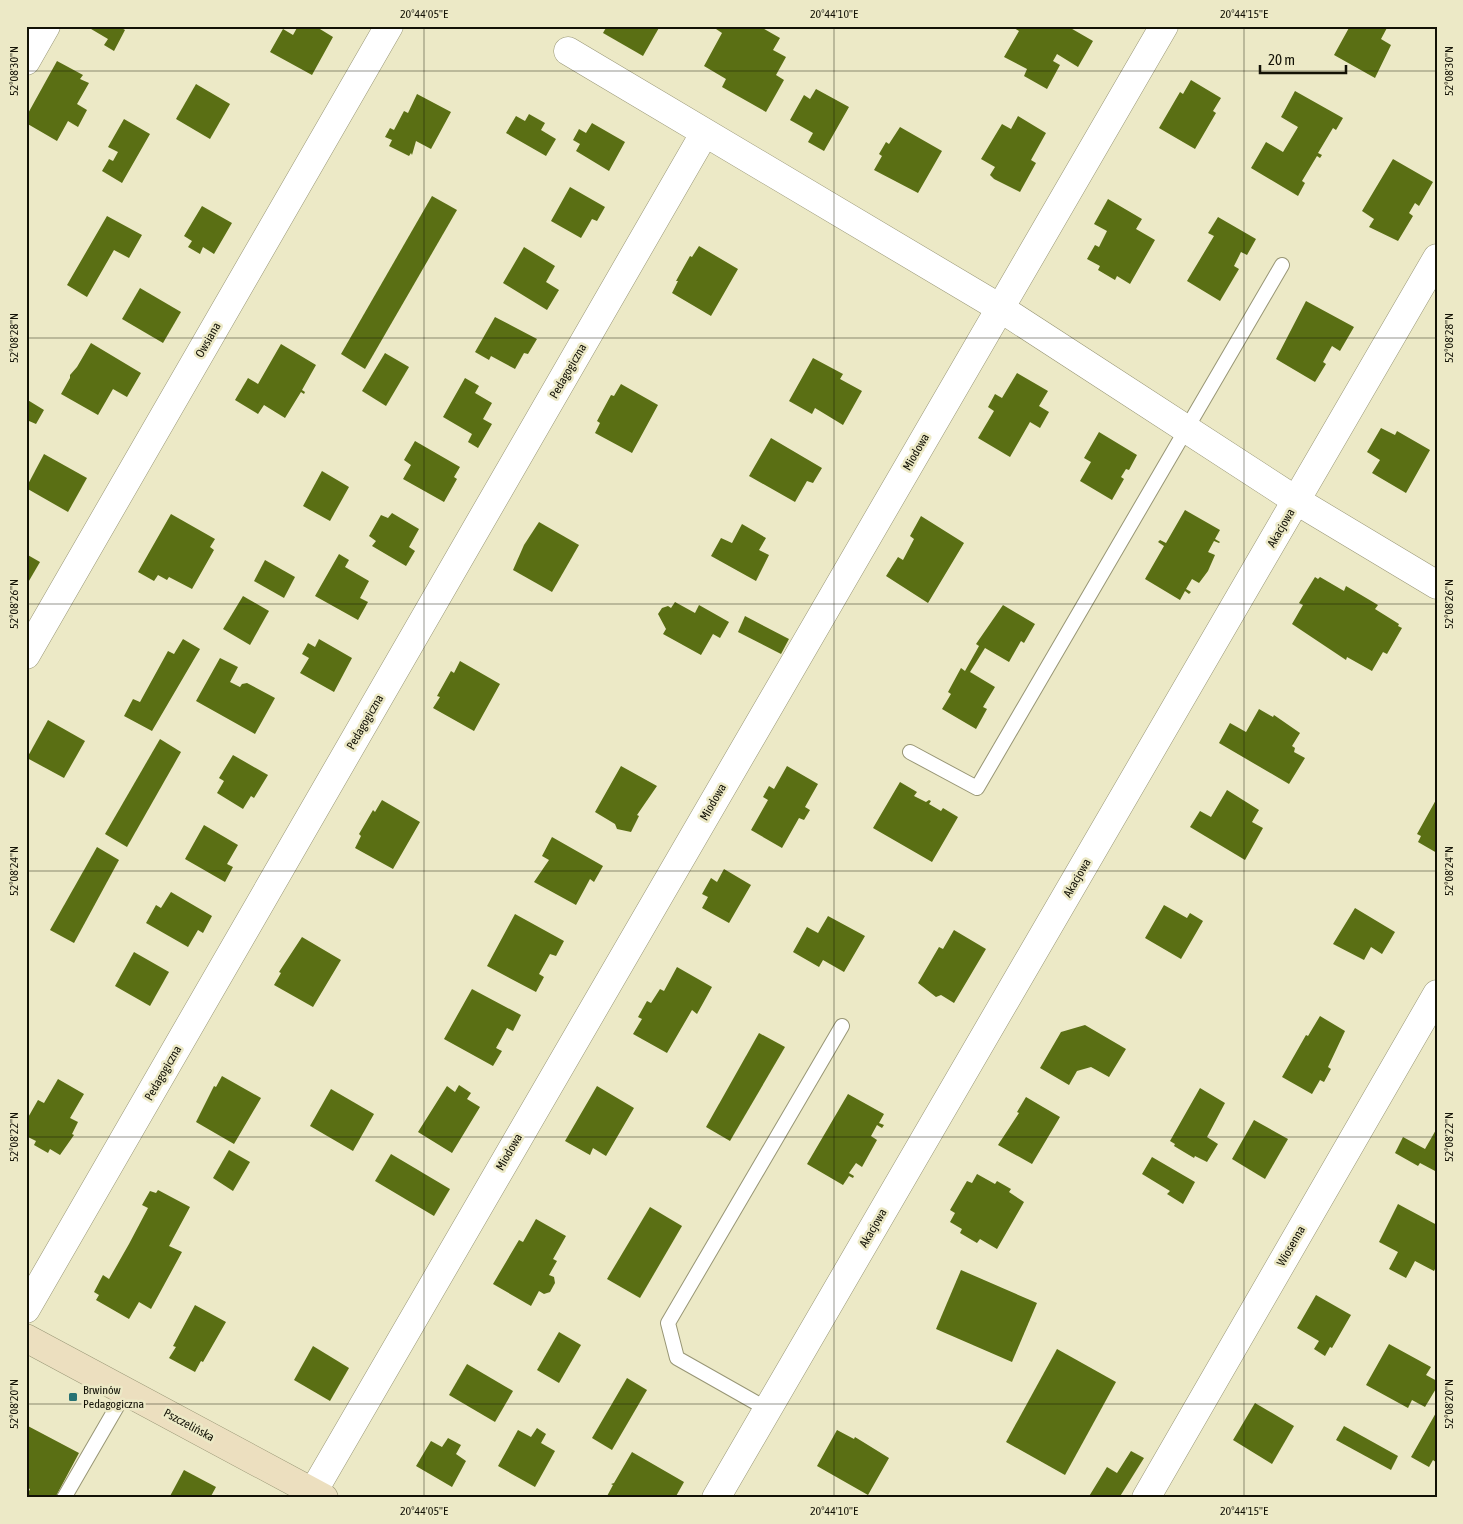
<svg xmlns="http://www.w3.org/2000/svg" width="1463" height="1524" font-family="'Asap Condensed',sans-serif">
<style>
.building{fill:#5a6f14}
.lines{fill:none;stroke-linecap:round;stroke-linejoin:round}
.service-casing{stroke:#989675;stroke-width:16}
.minor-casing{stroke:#989675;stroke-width:29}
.secondary-casing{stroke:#989675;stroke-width:29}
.service{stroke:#fff;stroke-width:14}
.minor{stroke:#fff;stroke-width:28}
.secondary{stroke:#ecdfbf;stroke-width:28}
.ticks{fill:none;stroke:#131206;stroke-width:1;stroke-opacity:0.45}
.poi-dot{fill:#277273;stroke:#ece9c6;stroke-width:2}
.labels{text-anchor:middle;stroke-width:5;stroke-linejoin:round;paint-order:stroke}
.street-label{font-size:12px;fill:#131206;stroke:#ece9c6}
.poi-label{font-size:12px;fill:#131206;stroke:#ece9c6;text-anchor:start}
.neatline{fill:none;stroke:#131206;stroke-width:2}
.ticks-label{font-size:12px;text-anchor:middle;fill:#131206}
</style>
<rect width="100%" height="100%" fill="#ece9c6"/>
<g class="building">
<polygon points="86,26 118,26 125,30 114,51 104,45 108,39"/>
<polygon points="298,26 315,26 333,37 312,75 270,52 283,29 293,35"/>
<polygon points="607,26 660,26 643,56 603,33"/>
<polygon points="718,26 759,26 780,38 773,50 786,57 776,75 784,80 766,112 722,87 726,79 704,66 722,33 716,29"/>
<polygon points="1011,26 1067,26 1093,41 1078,67 1057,54 1053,61 1060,65 1047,89 1024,76 1027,69 1004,57 1019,31"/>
<polygon points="1350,26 1388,26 1381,39 1391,45 1375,78 1334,55"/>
<polygon points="57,61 83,75 80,79 89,83 77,104 87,110 78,127 68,121 57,141 26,123 26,117"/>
<polygon points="1191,80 1221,98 1213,111 1216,113 1195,149 1159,128 1180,92 1183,94"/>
<polygon points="196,84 230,104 210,139 176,119"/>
<polygon points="816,89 849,107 824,151 808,142 813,133 790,120 804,95 810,99"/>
<polygon points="1295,91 1343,118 1336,130 1333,128 1318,153 1322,155 1320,158 1317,156 1302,181 1305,183 1298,196 1251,168 1266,142 1283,152 1298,127 1281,117"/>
<polygon points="417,94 451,112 431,149 416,141 412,155 411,153 409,156 389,146 392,140 385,137 390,128 394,130 404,111 408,113"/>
<polygon points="529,114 545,123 541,130 556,139 546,156 506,133 516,116 525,121"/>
<polygon points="1018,116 1046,133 1031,160 1036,163 1020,192 994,179 990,175 995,167 981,159 1002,124 1011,129"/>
<polygon points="124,119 150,134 122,183 102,171 109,159 113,161 118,152 108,147"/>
<polygon points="592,123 625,142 609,171 576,151 580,144 573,140 579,129 586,133"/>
<polygon points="900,127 942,151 918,193 874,170 882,156 879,154 886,142 889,144"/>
<polygon points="1393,159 1433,182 1419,206 1415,203 1409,213 1413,216 1398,241 1369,227 1374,219 1362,211"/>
<polygon points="570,187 605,207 597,221 592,219 581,238 551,221"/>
<polygon points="432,196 457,210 365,369 341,354"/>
<polygon points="1108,199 1142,219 1136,229 1155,240 1130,284 1117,276 1115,280 1098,270 1100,266 1087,259 1095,245 1099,247 1107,231 1094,224"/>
<polygon points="202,206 232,223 214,254 203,247 200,254 188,247 192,241 184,236"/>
<polygon points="107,216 142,235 129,258 114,250 87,297 67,285"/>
<polygon points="1218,217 1256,239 1247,255 1241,252 1234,266 1239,269 1220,301 1187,281 1214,236 1208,233"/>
<polygon points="699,246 738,269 711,316 672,293 678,281 676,281 690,256 692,257"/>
<polygon points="524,247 555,266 546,282 559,290 547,310 503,283"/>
<polygon points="140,288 181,312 163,343 122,319"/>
<polygon points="1306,301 1354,327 1340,351 1332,346 1323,362 1326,364 1315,382 1276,359"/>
<polygon points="495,317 537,339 528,354 524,353 515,369 491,356 489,360 475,352"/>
<polygon points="91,343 141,373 127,397 113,389 98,415 61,394 70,378 70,375 77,367"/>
<polygon points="281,344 316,365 302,390 305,392 304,394 301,392 285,418 264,405 258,414 235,400 248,378 258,384"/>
<polygon points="385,353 409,367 386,406 362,391"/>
<polygon points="813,358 843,374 840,379 862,391 843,425 815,408 812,414 789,401"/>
<polygon points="1017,373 1048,391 1039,406 1049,412 1040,428 1030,422 1010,457 978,438 994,411 988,407 995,394 1002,398"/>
<polygon points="465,378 479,386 475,393 492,403 483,419 492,424 478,448 468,442 472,434 443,417"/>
<polygon points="621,384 658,405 632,453 595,433 600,423 597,421 611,395 614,396"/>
<polygon points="26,399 44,410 36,424 29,421 26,426"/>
<polygon points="1381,428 1395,435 1397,431 1430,450 1406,493 1372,473 1380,460 1367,452"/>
<polygon points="1099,432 1137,455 1129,470 1126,469 1121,477 1124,479 1112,500 1080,481 1091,462 1084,458"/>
<polygon points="771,438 822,468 813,483 807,481 795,502 749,476"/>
<polygon points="415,441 460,467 454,477 457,479 444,502 403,479 411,465 404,460"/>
<polygon points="44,454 87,478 68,512 26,488"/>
<polygon points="322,471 349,487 330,521 303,506"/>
<polygon points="1185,510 1220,530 1215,539 1220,542 1219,543 1214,541 1208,552 1215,555 1208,571 1199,583 1192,579 1186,589 1191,592 1189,594 1185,591 1180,600 1145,579 1164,546 1158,542 1160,540 1166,543"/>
<polygon points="392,513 419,529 409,547 415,551 406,566 372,546 376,541 369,536 381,515 388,518"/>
<polygon points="171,514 215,539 210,547 214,550 192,589 169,577 167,580 158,575 154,581 138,572"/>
<polygon points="921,516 964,543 928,603 886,576 898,557 903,560 914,539 910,536"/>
<polygon points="539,522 579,545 552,592 513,570 524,545"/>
<polygon points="742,524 766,538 759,550 769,555 756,581 711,556 721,538 732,543"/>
<polygon points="26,554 40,562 26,586"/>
<polygon points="339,554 349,560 345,567 369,581 360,598 368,602 358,620 315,596"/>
<polygon points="265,560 295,577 284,598 254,581"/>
<polygon points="1315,577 1318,579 1320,577 1344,591 1346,586 1378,605 1375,609 1399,624 1398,626 1402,628 1387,654 1383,652 1372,671 1347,657 1346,660 1292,624 1303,605 1299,603"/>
<polygon points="243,596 269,611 250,645 223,629"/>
<polygon points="675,602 695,613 699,605 729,622 720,638 713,634 701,655 663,634 666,629 658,614 662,608 668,606 671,608"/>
<polygon points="1003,605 1035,624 1024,643 1021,641 1009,662 985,648 970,672 995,687 983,707 987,709 976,729 942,709 951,694 948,692 961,668 965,671 979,646 976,644"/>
<polygon points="745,616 789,639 781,654 738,632"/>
<polygon points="183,639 200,649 152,731 124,716 133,699 140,702 168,651 174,654"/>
<polygon points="319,639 352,658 334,692 300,673 309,658 302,654 308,643 315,647"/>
<polygon points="220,658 238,667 230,682 240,687 242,684 247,683 275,698 255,734 196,701"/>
<polygon points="460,661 500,684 474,731 433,708 440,697 437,696 451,671 454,673"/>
<polygon points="1259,709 1273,717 1274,715 1300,733 1292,746 1295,748 1294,752 1305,758 1289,784 1219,743 1230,723 1246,732"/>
<polygon points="48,720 85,741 64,778 27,758"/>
<polygon points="160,739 181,752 127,847 105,834"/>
<polygon points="233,755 268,775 254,798 251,796 243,809 217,793 224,781 219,778"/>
<polygon points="621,766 657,786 637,815 639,816 631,832 617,829 615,824 595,812"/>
<polygon points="787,766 818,784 805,807 810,810 804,820 799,818 782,848 751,830 768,800 763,797 769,786 774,789"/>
<polygon points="900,782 917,792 914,796 926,802 929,800 931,801 929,804 941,811 943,808 958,817 932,862 873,828"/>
<polygon points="1227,790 1259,810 1252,822 1263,828 1245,860 1190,827 1200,811 1211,817"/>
<polygon points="1437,798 1437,853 1418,842 1421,836 1417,834"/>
<polygon points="382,800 420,822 393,869 355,848 361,836 359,834 373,810 375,812"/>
<polygon points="204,825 238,845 227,864 233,867 225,882 185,859"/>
<polygon points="552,837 603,866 594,882 590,879 576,905 534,882 549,860 542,856"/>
<polygon points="97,847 119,860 74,943 50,930"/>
<polygon points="724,869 751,885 729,923 702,908 708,897 702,894 711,878 717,882"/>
<polygon points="171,892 212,916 203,933 198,930 188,947 146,923 156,905 161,908"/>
<polygon points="1164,905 1187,918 1190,913 1203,921 1181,959 1145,938"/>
<polygon points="1355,908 1395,932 1382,954 1371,947 1364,960 1333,944"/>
<polygon points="515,914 564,941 556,956 550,954 539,974 544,977 536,992 487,966"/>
<polygon points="828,916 865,936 844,972 823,960 819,967 793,952 807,927 818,933"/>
<polygon points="954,930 986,949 954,1003 941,995 936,997 918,983 939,947 943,949"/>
<polygon points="302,937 341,960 313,1007 274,985 281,973 279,972"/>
<polygon points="134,952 169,972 150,1006 115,986"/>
<polygon points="677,967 712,987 697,1014 692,1010 667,1053 633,1034 642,1019 638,1017 647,1001 651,1003 660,989 664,991"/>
<polygon points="472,989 521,1015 513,1031 507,1028 496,1048 502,1051 493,1066 444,1039"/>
<polygon points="1320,1016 1345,1031 1328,1067 1331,1069 1324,1082 1320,1080 1312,1094 1282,1077 1306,1035 1308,1036"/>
<polygon points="1085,1025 1126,1049 1109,1077 1091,1067 1077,1071 1069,1085 1040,1068 1061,1032"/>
<polygon points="759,1033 785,1047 730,1141 706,1127"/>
<polygon points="222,1076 261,1098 234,1144 196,1122 214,1086 216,1087"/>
<polygon points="58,1079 84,1094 70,1118 78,1122 72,1134 74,1135 60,1155 50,1149 48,1153 34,1145 36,1141 26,1136 26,1121 38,1100 44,1103"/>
<polygon points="459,1085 471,1093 467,1099 480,1107 452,1153 418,1132 447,1086 455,1092"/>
<polygon points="597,1086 634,1108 606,1156 593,1148 590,1155 565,1141"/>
<polygon points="1200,1088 1225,1103 1207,1137 1218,1144 1207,1162 1195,1156 1194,1158 1174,1146 1175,1144 1170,1141"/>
<polygon points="331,1089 374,1114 353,1151 310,1126"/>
<polygon points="848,1094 884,1114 879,1123 884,1125 882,1128 877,1125 871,1136 877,1140 862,1167 856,1163 849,1173 854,1176 853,1178 849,1176 843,1185 807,1164"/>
<polygon points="1026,1097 1060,1117 1032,1164 998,1145 1019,1113 1017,1112"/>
<polygon points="1254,1120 1288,1139 1265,1179 1232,1159"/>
<polygon points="1437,1128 1437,1172 1420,1163 1418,1166 1395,1153 1403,1137 1425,1149"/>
<polygon points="229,1150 250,1162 233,1191 213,1178"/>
<polygon points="391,1154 450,1189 434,1216 375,1181"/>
<polygon points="1152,1157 1195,1182 1183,1204 1167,1194 1170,1191 1142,1174"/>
<polygon points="977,1174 995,1184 997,1181 1011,1189 1009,1192 1024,1202 997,1249 980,1239 977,1243 960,1233 962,1229 950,1222 955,1213 950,1210 967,1181 972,1183"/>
<polygon points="158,1190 190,1207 169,1246 182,1252 151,1309 139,1302 129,1319 96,1300 99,1295 94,1292 103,1275 109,1279 129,1244 148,1208 142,1205 150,1191 156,1193"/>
<polygon points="1398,1204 1437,1225 1437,1265 1434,1271 1415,1261 1406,1278 1389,1269 1398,1252 1379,1242"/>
<polygon points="650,1207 682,1226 640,1298 607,1279"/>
<polygon points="536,1219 566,1236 553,1259 557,1261 549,1275 554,1277 555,1283 550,1292 544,1294 539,1291 531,1306 493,1284 519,1240 523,1242"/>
<polygon points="961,1270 1037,1303 1012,1362 936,1329"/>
<polygon points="1316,1295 1351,1315 1332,1348 1330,1347 1325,1356 1314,1349 1319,1341 1297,1328"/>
<polygon points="195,1305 226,1322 203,1362 201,1361 195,1372 169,1358 176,1347 173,1346"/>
<polygon points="559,1332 581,1345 559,1383 537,1370"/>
<polygon points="1389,1344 1431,1367 1426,1375 1437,1381 1437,1387 1425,1407 1412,1400 1408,1408 1366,1385"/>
<polygon points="313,1346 349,1368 330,1401 294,1380"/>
<polygon points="1057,1349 1116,1382 1065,1475 1006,1442"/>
<polygon points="467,1364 513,1391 495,1422 449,1395"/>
<polygon points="627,1378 647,1390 612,1450 592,1438"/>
<polygon points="1255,1403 1294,1426 1272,1464 1233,1440"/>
<polygon points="1437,1411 1437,1463 1433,1460 1429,1467 1411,1457"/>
<polygon points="26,1425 79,1453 55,1498 26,1498 30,1489 26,1487"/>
<polygon points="1344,1426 1398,1456 1391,1470 1336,1440"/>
<polygon points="537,1428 546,1434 541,1443 555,1451 535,1487 498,1466 518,1430 531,1437"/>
<polygon points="837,1430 854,1439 855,1437 889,1458 868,1495 817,1466"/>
<polygon points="448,1438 461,1445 456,1454 466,1461 452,1487 416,1466 431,1441 442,1447"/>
<polygon points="1131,1451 1144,1458 1119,1498 1088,1498 1107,1467 1117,1473"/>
<polygon points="632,1452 684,1482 675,1498 606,1498 613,1485 611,1484 614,1483"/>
<polygon points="184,1470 216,1487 210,1498 169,1498"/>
</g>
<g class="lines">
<defs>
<g id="service">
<polyline points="910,752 977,788 1282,265"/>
<polyline points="767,1409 677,1358 668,1323 842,1026"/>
<polyline points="64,1498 126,1391"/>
</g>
<g id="minor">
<polyline points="568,51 1000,308 1297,501 1437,585"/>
<polyline points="26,61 46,26"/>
<polyline points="26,655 389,26"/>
<polyline points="26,1309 704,134"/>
<polyline points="313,1492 1164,26"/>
<polyline points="716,1498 1437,258"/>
<polyline points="1146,1498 1437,994"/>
</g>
<polyline id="secondary" points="26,1338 324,1498"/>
</defs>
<use href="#service" class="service-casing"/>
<use href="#minor" class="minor-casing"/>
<use href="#secondary" class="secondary-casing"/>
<use href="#service" class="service"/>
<use href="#minor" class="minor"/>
<use href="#secondary" class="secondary"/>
</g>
<path class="ticks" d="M424,26v1472M834,26v1472M1244,26v1472M26,71h1411M26,338h1411M26,604h1411M26,871h1411M26,1137h1411M26,1404h1411"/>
<rect class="poi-dot" x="68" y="1392" width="10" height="10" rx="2.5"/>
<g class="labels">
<g class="street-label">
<text transform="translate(208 340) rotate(-60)" y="4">Owsiana</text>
<text transform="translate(568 371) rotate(-60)" y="4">Pedagogiczna</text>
<text transform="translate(916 452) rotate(-60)" y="4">Miodowa</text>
<text transform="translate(1281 528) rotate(-60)" y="4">Akacjowa</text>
<text transform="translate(365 722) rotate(-60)" y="4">Pedagogiczna</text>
<text transform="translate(713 802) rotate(-60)" y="4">Miodowa</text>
<text transform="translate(1077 878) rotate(-60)" y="4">Akacjowa</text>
<text transform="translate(163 1073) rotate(-60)" y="4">Pedagogiczna</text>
<text transform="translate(509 1152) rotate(-60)" y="4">Miodowa</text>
<text transform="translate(873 1228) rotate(-60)" y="4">Akacjowa</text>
<text transform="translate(1291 1246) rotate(-60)" y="4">Wiosenna</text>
<text transform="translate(189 1425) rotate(28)" y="4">Pszczelińska</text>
</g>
<g class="poi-label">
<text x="83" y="1394">Brwinów<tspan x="83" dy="14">Pedagogiczna</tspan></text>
</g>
</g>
<rect width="1463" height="1524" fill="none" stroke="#ece9c6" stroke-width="55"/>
<path d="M1260 65v8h86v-8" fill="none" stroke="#131206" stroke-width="2.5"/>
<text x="1268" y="65" font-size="15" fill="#131206" stroke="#ece9c6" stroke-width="4" paint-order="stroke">20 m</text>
<rect x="28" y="28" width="1408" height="1468" class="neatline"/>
<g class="ticks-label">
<text x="424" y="18">20°44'05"E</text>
<text x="834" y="18">20°44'10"E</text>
<text x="1244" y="18">20°44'15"E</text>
<text transform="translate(14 71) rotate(-90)" y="4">52°08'30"N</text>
<text transform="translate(1449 71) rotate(-90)" y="4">52°08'30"N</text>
<text transform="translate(14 338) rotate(-90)" y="4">52°08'28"N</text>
<text transform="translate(1449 338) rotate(-90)" y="4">52°08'28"N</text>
<text transform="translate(14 604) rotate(-90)" y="4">52°08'26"N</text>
<text transform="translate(1449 604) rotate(-90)" y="4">52°08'26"N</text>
<text transform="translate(14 871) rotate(-90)" y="4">52°08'24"N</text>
<text transform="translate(1449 871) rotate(-90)" y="4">52°08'24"N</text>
<text transform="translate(14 1137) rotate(-90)" y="4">52°08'22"N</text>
<text transform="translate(1449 1137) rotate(-90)" y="4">52°08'22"N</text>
<text transform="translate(14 1404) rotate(-90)" y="4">52°08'20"N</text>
<text transform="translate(1449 1404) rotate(-90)" y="4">52°08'20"N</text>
<text x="424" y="1515">20°44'05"E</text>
<text x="834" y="1515">20°44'10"E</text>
<text x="1244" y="1515">20°44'15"E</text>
</g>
</svg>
